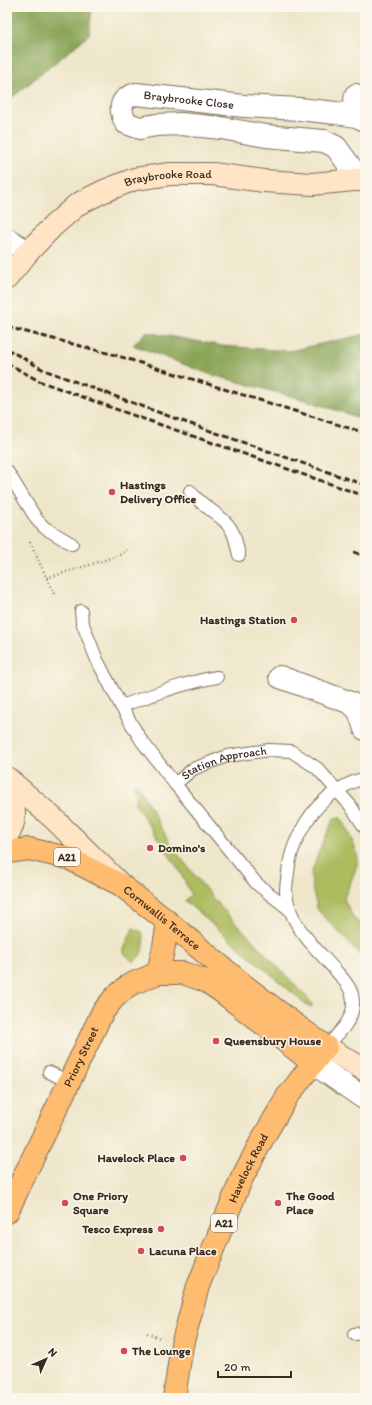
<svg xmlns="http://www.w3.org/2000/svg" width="372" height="1405" font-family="Itim,sans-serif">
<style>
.green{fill:#acbc5f;stroke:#74733e}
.forest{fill:#89a456;stroke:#62673a}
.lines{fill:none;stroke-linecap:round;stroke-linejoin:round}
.lane-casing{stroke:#7a6c5a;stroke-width:14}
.street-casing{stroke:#7a6c5a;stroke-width:24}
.secondary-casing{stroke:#7a6c5a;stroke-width:24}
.primary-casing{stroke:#7a6c5a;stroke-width:24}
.highway-casing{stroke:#7a6c5a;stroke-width:24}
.path{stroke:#7a6c5a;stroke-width:2.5;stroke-dasharray:1 3;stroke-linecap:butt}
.lane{stroke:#fff;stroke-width:12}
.street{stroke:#fff;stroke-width:22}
.secondary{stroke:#ffe4c6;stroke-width:22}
.primary{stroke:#febc70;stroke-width:22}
.highway{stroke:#febc70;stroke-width:22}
.rail{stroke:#3b2a1e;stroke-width:3;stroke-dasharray:6 3;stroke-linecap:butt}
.poi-dot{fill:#d1495b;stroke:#fbf7ec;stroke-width:1.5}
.labels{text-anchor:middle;stroke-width:3;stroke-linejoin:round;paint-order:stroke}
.shield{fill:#fbf7ec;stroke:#75685c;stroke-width:1}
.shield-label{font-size:11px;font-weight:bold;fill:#3b2a1e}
.street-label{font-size:12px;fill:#3b2a1e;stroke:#fbf7ec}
.poi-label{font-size:12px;font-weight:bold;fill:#3b2a1e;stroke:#fbf7ec;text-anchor:start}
</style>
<rect width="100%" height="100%" fill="#fbf7ec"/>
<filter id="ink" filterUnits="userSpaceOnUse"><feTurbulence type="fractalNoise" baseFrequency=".025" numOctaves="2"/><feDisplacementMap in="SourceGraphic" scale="8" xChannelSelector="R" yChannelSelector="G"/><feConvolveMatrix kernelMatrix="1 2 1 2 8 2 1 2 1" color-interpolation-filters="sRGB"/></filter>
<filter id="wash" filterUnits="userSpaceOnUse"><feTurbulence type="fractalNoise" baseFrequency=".012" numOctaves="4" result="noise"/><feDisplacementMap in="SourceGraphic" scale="16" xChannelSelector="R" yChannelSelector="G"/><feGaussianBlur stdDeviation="0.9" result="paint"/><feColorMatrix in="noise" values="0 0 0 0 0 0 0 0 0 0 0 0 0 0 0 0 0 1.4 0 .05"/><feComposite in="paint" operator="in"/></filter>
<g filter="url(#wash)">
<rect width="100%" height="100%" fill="#eee6c9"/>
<g class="green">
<polygon points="137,783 172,847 217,903 312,1003 312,1006 309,1007 185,901 191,894 179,870 135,804 137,792 132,785"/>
<path d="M337,817l4,1c4,8 17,32 17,41 -2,14 -10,27 -14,40l10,20 11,9v32l-47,-50 -5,-18 -2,-17 6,-19 16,-36z"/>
<path d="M133,928l9,4c4,12 2,23 -9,30l-10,-10z"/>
</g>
<g class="forest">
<polygon points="7,7 92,7 89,35 9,100 7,111"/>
<polygon points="146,332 223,346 289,351 365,334 365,420 312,402 209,374 133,345"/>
</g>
</g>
<g filter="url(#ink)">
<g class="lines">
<defs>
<g id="lane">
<polyline points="7,471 37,520 45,528 72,544"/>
<path d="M190,491c11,16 36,25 43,42 3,6 4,15 6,22"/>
<polyline points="81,611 82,622 97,660 121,706 141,740 175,784 257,884 289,909"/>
<path d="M121,706c32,-11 62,-23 96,-29"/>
<path id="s1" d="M175,784l18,-15 34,-13 42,-6 22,1 26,17 33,37 15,23"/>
<path d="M326,1047c11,-12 27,-26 27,-43 1,-13 -8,-23 -16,-32 -21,-24 -48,-46 -51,-80 0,-6 1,-13 2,-19 1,-14 5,-27 12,-40 13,-27 36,-47 65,-55"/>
<polyline points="49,1072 69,1082"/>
<polyline points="354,1334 365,1333"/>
</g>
<g id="street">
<polyline points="352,115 356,95"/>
<path id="s2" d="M360,180l-24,-33 -12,-6 -58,-5 -45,-8 -40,-4 -25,1 -16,3 -14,-5c-7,-14 -7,-24 10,-29l108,12 55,3 37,4 20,3 9,4"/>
<polyline points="7,239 28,252"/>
<polyline points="280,677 351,703 359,711 365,729"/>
<polyline points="313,1063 365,1099"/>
</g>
<g id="secondary">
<path id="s3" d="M7,278l21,-26 25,-26 25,-22 26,-13 31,-12 35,-5h43l51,7 48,3 53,-5"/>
<polyline points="7,778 53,818 118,882"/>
<path d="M7,779c5,17 13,41 0,56"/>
<polyline points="326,1047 365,1070"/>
</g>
<g id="primary">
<path id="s4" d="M174,1398l8,-53 16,-59 43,-106 22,-42 24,-41 37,-48"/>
</g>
<g id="highway">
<path id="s5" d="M7,852l22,-3 39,9 53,27 47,37 73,61 56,43 29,21"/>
<polyline points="158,973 164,946 168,922"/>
<path id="s6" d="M7,1212l95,-199 12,-15 15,-13 29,-12h25l23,8 16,11 91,71"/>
</g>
</defs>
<use href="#lane" class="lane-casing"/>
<use href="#street" class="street-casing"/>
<use href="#secondary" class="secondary-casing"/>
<use href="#primary" class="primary-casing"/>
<use href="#highway" class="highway-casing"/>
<g class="path">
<polyline points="30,542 54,594"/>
<polyline points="47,578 118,556 125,552 128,548"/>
<polyline points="147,1333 160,1338"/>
</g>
<use href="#lane" class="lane"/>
<use href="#street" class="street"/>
<use href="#secondary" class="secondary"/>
<use href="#primary" class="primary"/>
<use href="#highway" class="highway"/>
<g class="rail">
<polyline points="7,327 115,355 365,433"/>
<polyline points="7,349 44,370 182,421 365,485"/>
<polyline points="7,363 39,381 121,411 365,496"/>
<polyline points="354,552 365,556"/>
</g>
</g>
</g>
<g class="poi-dot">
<circle cx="112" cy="492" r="4"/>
<circle cx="294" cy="620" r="4"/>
<circle cx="150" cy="848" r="4"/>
<circle cx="216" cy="1041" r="4"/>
<circle cx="183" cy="1158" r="4"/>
<circle cx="65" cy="1203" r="4"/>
<circle cx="278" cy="1203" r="4"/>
<circle cx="161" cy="1229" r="4"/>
<circle cx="141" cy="1251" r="4"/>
<circle cx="124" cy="1351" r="4"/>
</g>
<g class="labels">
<g class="shield">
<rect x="54" y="848" width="26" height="18" rx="3"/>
<rect x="211" y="1214" width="26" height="18" rx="3"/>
</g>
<g class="shield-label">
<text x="67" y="861">A21</text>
<text x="224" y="1227">A21</text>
</g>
<g class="street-label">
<text dy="4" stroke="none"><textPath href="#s2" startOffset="345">Braybrooke Close</textPath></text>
<text dy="4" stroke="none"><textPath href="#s3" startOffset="198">Braybrooke Road</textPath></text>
<text dy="4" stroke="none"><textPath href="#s1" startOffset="55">Station Approach</textPath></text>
<text dy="4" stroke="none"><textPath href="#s5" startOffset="174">Cornwallis Terrace</textPath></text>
<text dy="4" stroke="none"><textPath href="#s6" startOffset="172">Priory Street</textPath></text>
<text dy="4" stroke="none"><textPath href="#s4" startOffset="243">Havelock Road</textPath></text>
</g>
<g class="poi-label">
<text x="120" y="489">Hastings<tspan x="120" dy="14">Delivery Office</tspan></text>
<text x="286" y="624" text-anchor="end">Hastings Station</text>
<text x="158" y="852">Domino's</text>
<text x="224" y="1045">Queensbury House</text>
<text x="175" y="1162" text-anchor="end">Havelock Place</text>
<text x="73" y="1200">One Priory<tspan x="73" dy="14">Square</tspan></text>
<text x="286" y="1200">The Good<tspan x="286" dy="14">Place</tspan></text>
<text x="153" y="1233" text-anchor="end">Tesco Express</text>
<text x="149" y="1255">Lacuna Place</text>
<text x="132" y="1355">The Lounge</text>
</g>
</g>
<rect width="372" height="1405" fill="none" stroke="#fbf7ec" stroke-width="24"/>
<g transform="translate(46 1359) rotate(45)" stroke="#fbf7ec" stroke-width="3" paint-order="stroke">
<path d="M0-3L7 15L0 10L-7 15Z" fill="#3b2a1e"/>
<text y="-6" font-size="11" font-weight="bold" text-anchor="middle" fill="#3b2a1e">N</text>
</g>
<path d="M218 1371v6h73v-6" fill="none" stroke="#3b2a1e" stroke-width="2"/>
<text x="224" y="1371" font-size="12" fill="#3b2a1e" stroke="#fbf7ec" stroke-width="3" paint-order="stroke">20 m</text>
</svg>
